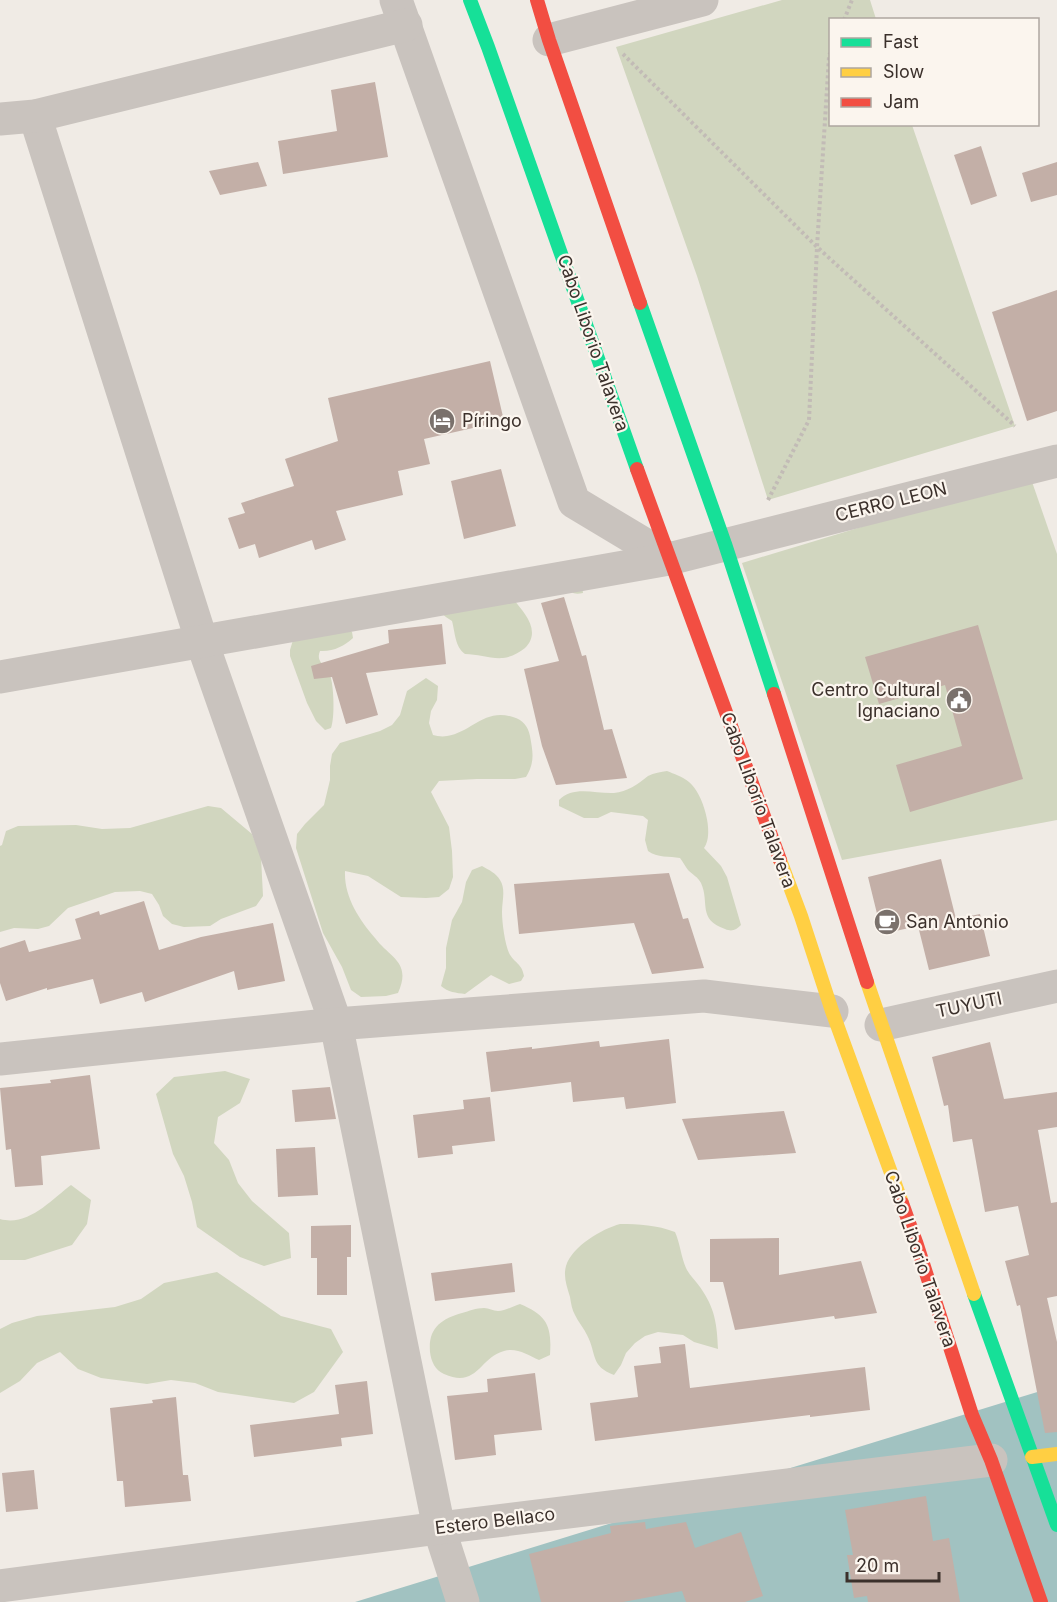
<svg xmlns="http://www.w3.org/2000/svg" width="1057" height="1602" font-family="Inter,sans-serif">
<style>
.green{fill:#d1d6bf}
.water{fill:#a1c2c1}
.building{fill:#c3afa7}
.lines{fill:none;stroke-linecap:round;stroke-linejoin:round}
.path{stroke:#c2bbb6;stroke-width:4;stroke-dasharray:3 3;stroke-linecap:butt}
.street{stroke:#c9c3be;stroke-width:33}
.fast{stroke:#16e098;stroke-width:14}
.slow{stroke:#ffcf43;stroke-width:14}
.jam{stroke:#f24e42;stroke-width:14}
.labels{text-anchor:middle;stroke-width:4.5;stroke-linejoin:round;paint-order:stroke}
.street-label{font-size:18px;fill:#3b302b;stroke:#fbf5ee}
.poi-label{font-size:18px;fill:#3b302b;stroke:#fbf5ee;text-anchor:start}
</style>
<rect width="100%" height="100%" fill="#f0ebe5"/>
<g class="green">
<polygon points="782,0 870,0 876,19 830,20 830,124 912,125 1015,426 768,500 697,276 616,47"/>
<polygon points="1030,476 1057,554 1057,820 842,860 742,563"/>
<path d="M571,572c9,5 11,11 12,21 -9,2 -12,0 -17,-7 -14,-4 -39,8 -53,13 11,13 29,32 12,49 -6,5 -14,9 -22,10 -13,1 -25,-4 -38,-4 -10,-7 -10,-22 -13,-33 -9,-6 -15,-9 -14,-20l5,-2 59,-6c9,-2 11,-10 20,-14 15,-6 33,-6 49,-7z"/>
<path d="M341,623l11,9 1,6c-9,8 -20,14 -33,13 -5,12 7,14 10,24 4,11 5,43 1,53l-6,2 -9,-9 -9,-18 -17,-47v-6l6,-20z"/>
<path d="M426,678l12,8 -1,14 -6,11 -2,12 4,12c4,1 9,2 14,1 25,-4 37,-28 66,-19 10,3 15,9 17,19 3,17 5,26 -4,41l-11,2h-38l-38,2 -8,11 18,35 3,24 1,26 -4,12 -10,8 -13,1 -25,-1 -33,-21 -23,-5c-1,26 14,48 30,67 15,20 37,24 23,55l-12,3 -25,1 -10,-7 -9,-23 -19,-34 -27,-85 1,-14 8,-10 19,-19 6,-25v-14l2,-12 8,-11 40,-12 12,-6 8,-10 7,-24z"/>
<path d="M667,771c7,3 15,5 22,11 14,11 26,52 15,66l17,18 6,11 14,48c-5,5 -9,7 -16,4 -28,-10 -15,-26 -24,-46 -3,-6 -8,-8 -13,-13 -3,-4 -5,-8 -8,-12 -10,-2 -23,0 -32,-7l-3,-11 3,-20 -5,-4 -32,-4 -13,6h-14l-25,-12v-6c14,-15 37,-6 55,-7 13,-1 24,-9 34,-17 6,-3 13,-4 19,-5z"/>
<polygon points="208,806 221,808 252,834 261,857 263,896 256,906 221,919 210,926 184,927 172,924 163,916 159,905 152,894 140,891 115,892 68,908 49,926 38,929 14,928 0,932 0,846 2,845 6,831 18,826 76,825 102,829 130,828"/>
<path d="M482,866c7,4 14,7 18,14 6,9 2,21 2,32 0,11 3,32 7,41 5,10 13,10 15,23l-3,5 -12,3 -18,-9 -26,19c-9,-1 -17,-2 -24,-8l5,-18v-20l6,-28 10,-18 4,-20 6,-12z"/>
<polygon points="225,1071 250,1079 240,1103 218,1117 214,1143 229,1160 238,1183 252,1201 289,1233 291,1258 264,1266 240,1257 197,1227 192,1202 184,1176 173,1154 156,1094 174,1077"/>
<path d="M71,1185l20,15 -4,24 -15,21 -47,15h-25v-41c28,8 51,-19 71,-34z"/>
<path d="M620,1224c19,0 37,1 55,8 5,11 6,25 11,36 3,7 10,13 14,19 15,21 17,37 18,62l-24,-7 -11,-7 -25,-3 -13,4 -10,7 -9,10 -5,12 -7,10c-24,-9 -17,-21 -27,-40 -3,-7 -9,-13 -12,-20 -3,-5 -4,-12 -5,-18 -3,-10 -7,-20 -4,-31 6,-20 36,-37 54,-42z"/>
<polygon points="217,1272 281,1316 331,1329 343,1352 314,1392 294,1403 218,1392 195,1383 171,1380 147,1384 101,1378 78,1369 60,1352 37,1363 20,1381 0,1393 0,1329 12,1323 37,1316 115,1307 141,1299 164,1283"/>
<path d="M520,1304c27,11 32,22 30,51l-11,5c-11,-5 -23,-13 -35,-9 -25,7 -27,38 -60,23 -9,-4 -13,-13 -14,-22 -2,-24 11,-33 32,-39 7,-2 14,-5 22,-5 5,0 9,3 14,3 7,0 15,-5 22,-7z"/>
</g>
<polygon class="water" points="1057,1386 1057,1602 355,1602"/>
<g class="building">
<polygon points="375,82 388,157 283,174 278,141 337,131 331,90"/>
<polygon points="981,146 997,196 971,205 954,155"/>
<polygon points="258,162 267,186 220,195 209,171"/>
<polygon points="1057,162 1057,195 1031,202 1022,173"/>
<polygon points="1057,290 1057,411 1027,421 992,312"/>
<polygon points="490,361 504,421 424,439 430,464 398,471 403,495 336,511 346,540 315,550 312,540 259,558 255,544 239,549 228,518 245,513 241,503 294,486 285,459 338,441 328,398"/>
<polygon points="501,469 516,526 464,539 451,481"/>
<polygon points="564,597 582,656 586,655 604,730 612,729 627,778 556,785 542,746 524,669 559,661 541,603"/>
<polygon points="442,624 446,664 366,673 378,715 346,724 332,677 314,679 311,666 389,643 388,630"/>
<polygon points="978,625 1023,779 910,812 896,765 962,746 945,685 879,704 865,657"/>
<polygon points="941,859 956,919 980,914 990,956 929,970 918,926 882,934 868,877"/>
<polygon points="669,873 683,919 688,918 704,968 652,974 634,923 519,934 514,884"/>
<polygon points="144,901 159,950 201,937 273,923 285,981 238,990 234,971 145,1002 142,992 100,1004 93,979 47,990 47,988 6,1001 0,983 0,948 25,940 29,952 81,939 75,919 99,911 100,915"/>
<polygon points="669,1039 676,1103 626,1109 624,1097 573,1102 571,1082 491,1092 486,1052 532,1047 532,1049 599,1041 600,1047"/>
<polygon points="990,1042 1004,1099 1057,1092 1057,1127 1038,1130 1051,1203 1057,1202 1057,1296 1047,1298 1057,1342 1057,1432 1045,1433 1020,1305 1017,1306 1005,1261 1029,1255 1018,1206 985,1212 972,1139 953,1142 948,1105 944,1106 932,1057"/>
<polygon points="90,1075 100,1149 41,1156 43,1185 15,1187 11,1149 6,1150 0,1088 51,1083 50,1080"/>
<polygon points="330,1087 336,1119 295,1122 292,1090"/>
<polygon points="490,1097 495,1141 452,1146 453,1154 418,1158 413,1115 464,1109 463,1100"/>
<polygon points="784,1111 796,1153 698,1160 682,1119"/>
<polygon points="315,1147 318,1195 278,1197 276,1149"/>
<polygon points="351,1225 351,1257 347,1257 347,1295 317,1295 317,1258 311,1258 311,1226"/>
<polygon points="779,1238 779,1275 861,1261 877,1313 835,1319 834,1316 735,1330 723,1282 710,1282 710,1239"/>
<polygon points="512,1263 515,1292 435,1301 431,1273"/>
<polygon points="685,1344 690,1388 865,1367 870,1410 810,1417 810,1415 595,1441 590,1403 638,1397 634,1366 661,1363 659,1347"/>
<polygon points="535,1373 542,1430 494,1435 496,1455 455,1460 447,1396 488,1392 487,1379"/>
<polygon points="367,1381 373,1434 341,1438 342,1446 254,1457 250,1425 339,1414 335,1385"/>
<polygon points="176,1397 183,1475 188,1475 191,1501 125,1507 123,1481 117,1481 110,1408 153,1403 152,1400"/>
<polygon points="34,1470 38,1509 6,1512 2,1473"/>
<polygon points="926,1496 933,1541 949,1538 960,1602 868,1602 867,1596 854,1598 847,1555 853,1555 845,1510"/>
<polygon points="645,1522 646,1529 686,1522 695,1548 741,1532 763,1596 745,1602 686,1602 682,1591 623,1602 541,1602 529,1554 611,1533 610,1526"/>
</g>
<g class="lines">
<g class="path">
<polyline points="844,20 852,0"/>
<polyline points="623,54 817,247 1015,426"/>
<polyline points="768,500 809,420 817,247 829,57 830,53"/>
</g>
<g class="street">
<polyline points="396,0 574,502 669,559"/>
<polyline points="549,40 702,0"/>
<polyline points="35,116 202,642 336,1024 439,1528 463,1602"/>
<polyline points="0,119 35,116 406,25"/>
<polyline points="0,677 669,559 1057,461"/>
<polyline points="881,1025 1057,986"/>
<polyline points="0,1059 336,1024 704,996 832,1011"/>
<polyline points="0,1586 439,1528 991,1460"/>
</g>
<g class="fast">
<polyline points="470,0 488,47 637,469"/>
<polyline points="640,303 725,544 774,694"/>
<polyline points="974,1294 1057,1525"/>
</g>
<g class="slow">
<polyline points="780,860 801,916 832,1011 902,1203"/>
<polyline points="867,982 974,1294"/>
<polyline points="1032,1457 1057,1454"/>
</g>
<g class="jam">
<polyline points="537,0 549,40 640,303"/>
<polyline points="637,469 780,860"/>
<polyline points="774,694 867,982"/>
<polyline points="902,1203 916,1242 972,1415 991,1460 1041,1602"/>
</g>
</g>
<defs>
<symbol id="hotel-disc" viewBox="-11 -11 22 22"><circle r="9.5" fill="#7a716c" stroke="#fbf5ee"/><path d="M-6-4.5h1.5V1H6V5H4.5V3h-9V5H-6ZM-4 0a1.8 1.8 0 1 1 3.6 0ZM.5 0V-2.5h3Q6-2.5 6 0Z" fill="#fff"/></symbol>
<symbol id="civic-disc" viewBox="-11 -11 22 22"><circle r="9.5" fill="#7a716c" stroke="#fbf5ee"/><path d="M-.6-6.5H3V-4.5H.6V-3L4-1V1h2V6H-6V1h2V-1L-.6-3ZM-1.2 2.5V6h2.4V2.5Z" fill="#fff"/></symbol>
<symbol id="cafe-disc" viewBox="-11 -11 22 22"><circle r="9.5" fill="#7a716c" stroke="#fbf5ee"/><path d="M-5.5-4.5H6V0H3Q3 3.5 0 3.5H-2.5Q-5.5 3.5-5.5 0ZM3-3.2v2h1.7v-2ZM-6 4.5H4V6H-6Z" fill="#fff"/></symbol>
</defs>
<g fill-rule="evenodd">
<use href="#hotel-disc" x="427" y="406" width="30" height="30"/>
<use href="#civic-disc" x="944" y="685" width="30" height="30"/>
<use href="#cafe-disc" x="872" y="907" width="30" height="30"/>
</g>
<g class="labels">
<g class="street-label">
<text transform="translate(593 343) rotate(71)" y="6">Cabo Liborio Talavera</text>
<text transform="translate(891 502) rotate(-14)" y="6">CERRO LEON</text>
<text transform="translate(758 800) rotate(70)" y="6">Cabo Liborio Talavera</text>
<text transform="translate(969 1005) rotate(-12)" y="6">TUYUTI</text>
<text transform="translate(920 1259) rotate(71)" y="6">Cabo Liborio Talavera</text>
<text transform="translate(495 1521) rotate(-7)" y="6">Estero Bellaco</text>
</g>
<g class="poi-label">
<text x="462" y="427">Píringo</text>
<text x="940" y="696" text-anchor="end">Centro Cultural<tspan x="940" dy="21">Ignaciano</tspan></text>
<text x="906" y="928">San Antonio</text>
</g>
</g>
<rect x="829" y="18" width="210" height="108" fill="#fbf5ee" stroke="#aea6a0" stroke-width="1.5"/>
<rect x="841" y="38" width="30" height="9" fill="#16e098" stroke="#aea6a0" stroke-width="1.5"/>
<text x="883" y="48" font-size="18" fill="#3b302b">Fast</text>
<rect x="841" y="68" width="30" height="9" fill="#ffcf43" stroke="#aea6a0" stroke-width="1.5"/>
<text x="883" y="78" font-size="18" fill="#3b302b">Slow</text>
<rect x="841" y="98" width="30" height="9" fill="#f24e42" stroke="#aea6a0" stroke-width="1.5"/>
<text x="883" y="108" font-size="18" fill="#3b302b">Jam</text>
<path d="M847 1572v9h92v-9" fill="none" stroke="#3b302b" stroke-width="3"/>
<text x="856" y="1572" font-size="18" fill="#3b302b" stroke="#fbf5ee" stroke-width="4.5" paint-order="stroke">20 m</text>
</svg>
